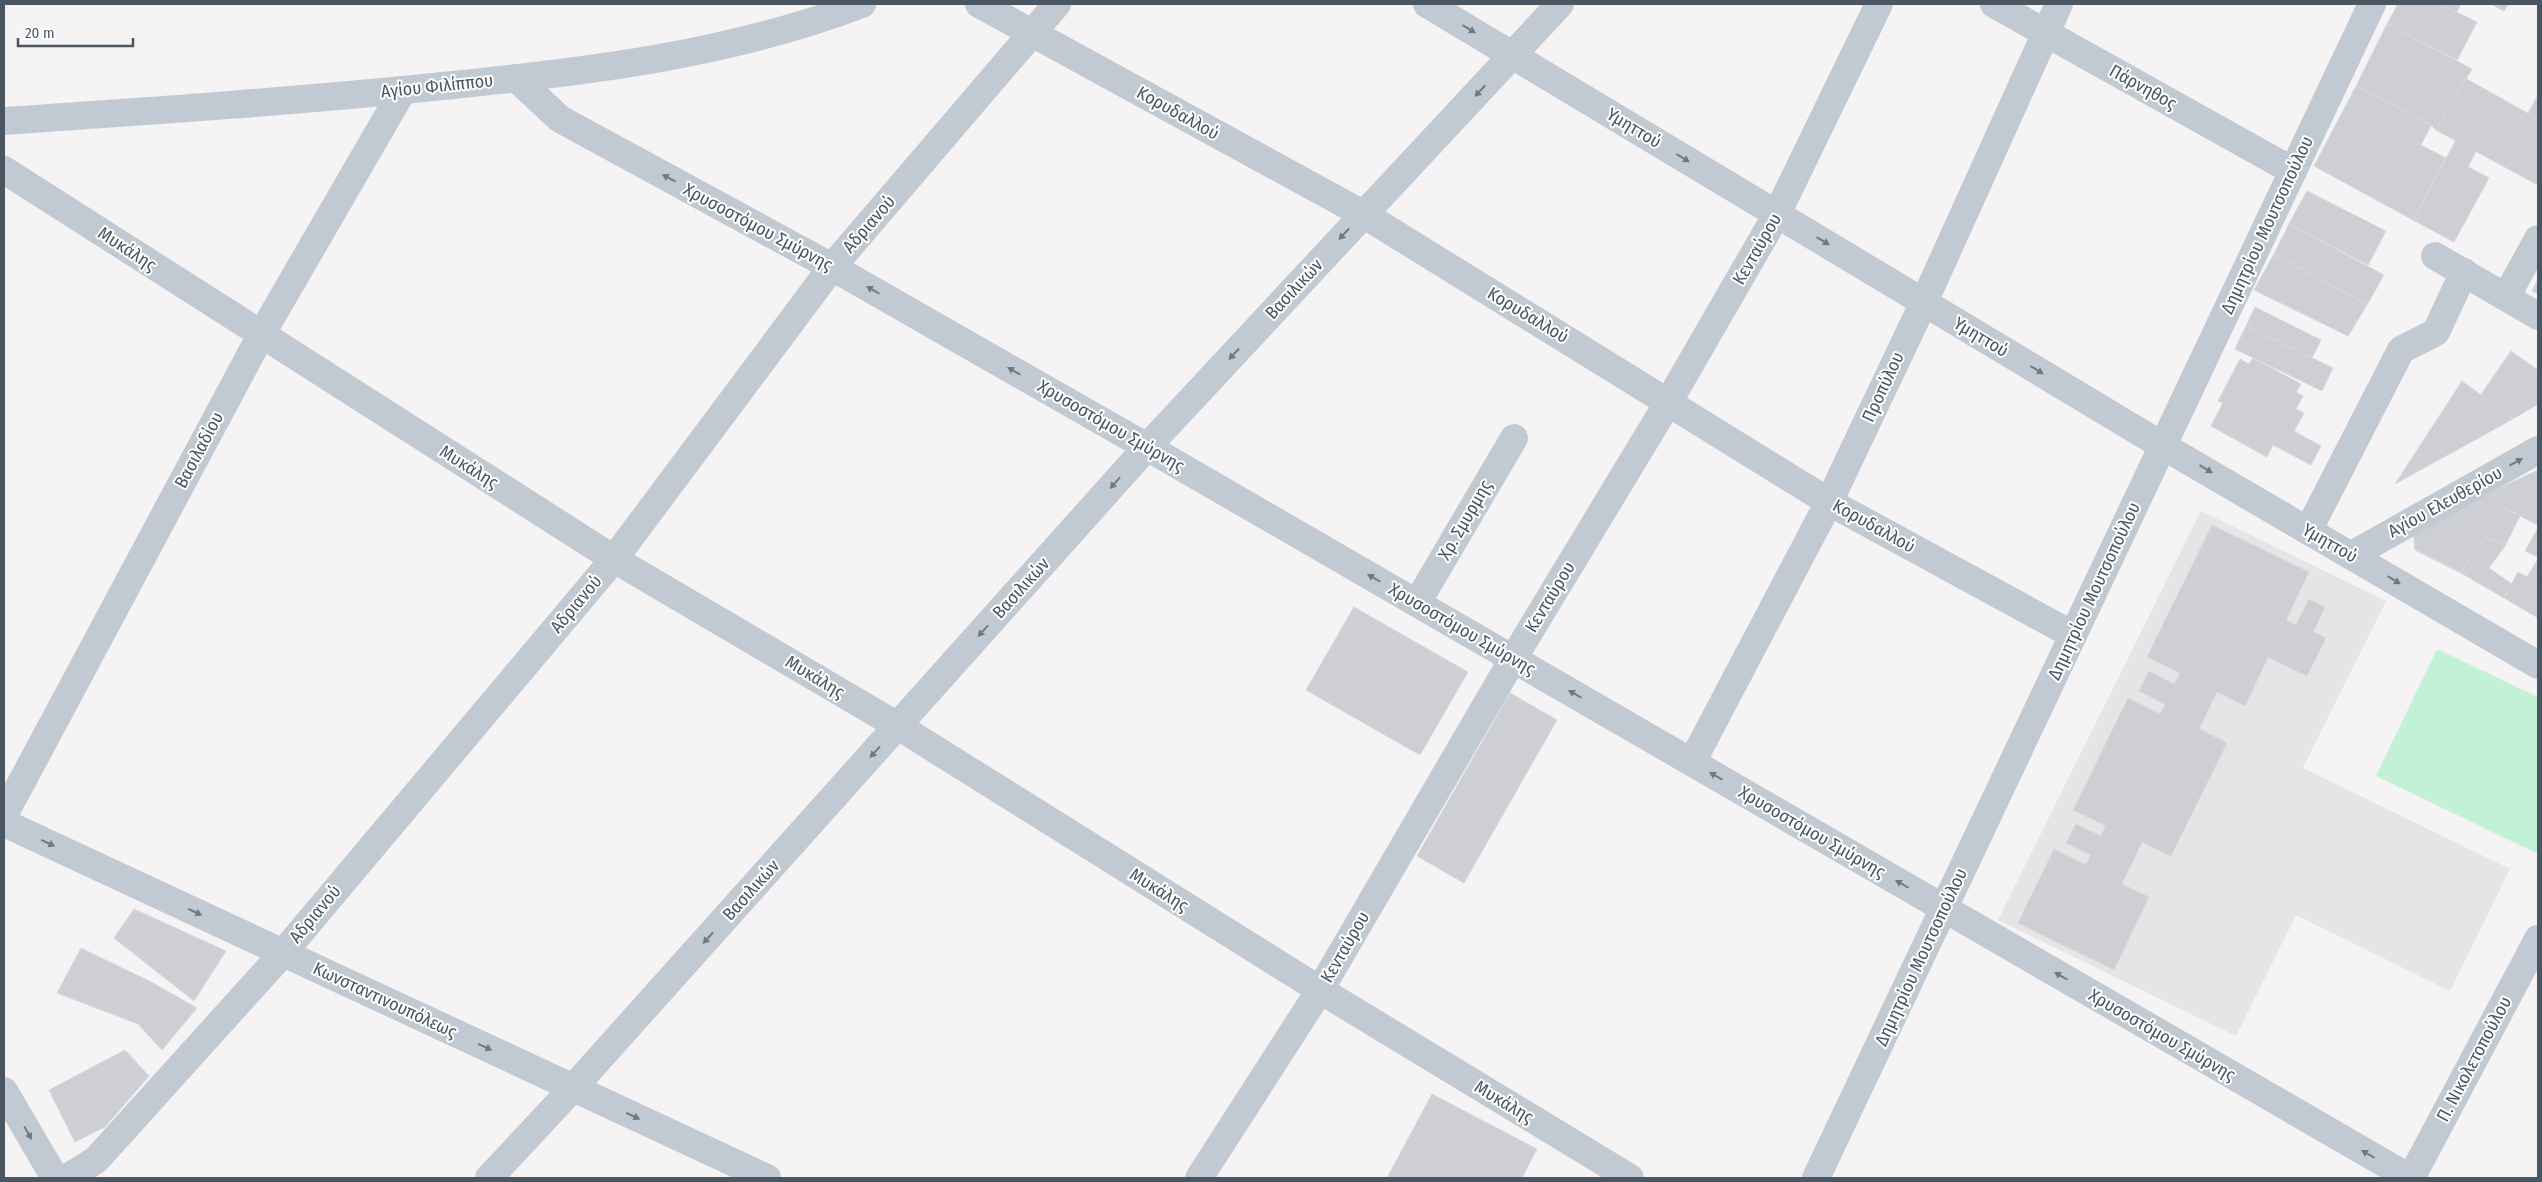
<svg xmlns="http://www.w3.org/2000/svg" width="2542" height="1182" font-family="'Fira Sans Condensed',sans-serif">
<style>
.education{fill:#e6e4e5}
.green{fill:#c3f1d5}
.building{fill:#cdcfd5;stroke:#d7d9de}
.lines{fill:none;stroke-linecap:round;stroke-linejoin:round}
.minor{stroke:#c1cad2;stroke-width:28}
.oneway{fill:#6e7983}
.labels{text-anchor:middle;stroke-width:4;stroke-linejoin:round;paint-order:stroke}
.street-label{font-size:18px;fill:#4a5661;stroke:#fff}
</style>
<rect width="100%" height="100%" fill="#f5f3f3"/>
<polygon class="education" points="2201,511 2386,601 2303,768 2510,869 2450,991 2296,915 2236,1036 1998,920"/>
<polygon class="green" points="2437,649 2538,697 2538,854 2376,776"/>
<g class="building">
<polygon points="2398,4 2440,4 2477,22 2457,60 2387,24"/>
<polygon points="2440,4 2461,4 2456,13"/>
<polygon points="2491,4 2509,4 2504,11"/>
<polygon points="2387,24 2472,69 2436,130 2431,125 2356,86"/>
<polygon points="2465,78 2538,119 2538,185 2436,130"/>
<polygon points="2356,86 2431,125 2421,145 2446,158 2413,220 2314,166"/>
<polygon points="2538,95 2538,119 2528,113"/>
<polygon points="2456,140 2476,151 2468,167 2489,178 2454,242 2413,220"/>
<polygon points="2307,191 2386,231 2368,265 2289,224"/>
<polygon points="2289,224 2384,275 2367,305 2274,254"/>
<polygon points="2274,254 2367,305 2348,336 2254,290"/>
<polygon points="2538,279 2538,294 2532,291"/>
<polygon points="2255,307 2321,340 2312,358 2246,326"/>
<polygon points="2246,326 2333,368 2322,391 2235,349"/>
<polygon points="2511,351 2538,370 2538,404 2513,419 2480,396"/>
<polygon points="2253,358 2301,384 2296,392 2303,396 2296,409 2304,413 2294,431 2321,446 2311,465 2273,445 2267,457 2211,426 2223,403 2218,401 2240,359 2249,364"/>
<polygon points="2462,381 2513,419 2395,484"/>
<polygon points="2538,470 2538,525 2500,506 2491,492"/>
<polygon points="2491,492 2500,506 2520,516 2505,546 2484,537 2461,573 2415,550 2413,529"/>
<polygon points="2212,525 2309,572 2286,620 2296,625 2309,599 2325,607 2313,632 2326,638 2307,676 2268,657 2245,706 2217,692 2199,729 2227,743 2171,856 2142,842 2122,884 2149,897 2114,970 2018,923 2054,849 2086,865 2091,855 2066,843 2076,824 2101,836 2106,826 2073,810 2128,698 2160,714 2165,704 2139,691 2149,671 2174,684 2180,673 2147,657"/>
<polygon points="2538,528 2538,557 2525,551"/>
<polygon points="2484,537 2505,546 2489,568 2512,584 2504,598 2461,573"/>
<polygon points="2538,559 2538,583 2527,577"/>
<polygon points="2518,572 2538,583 2538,618 2504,598"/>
<polygon points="1354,607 1468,672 1420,755 1306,690"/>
<polygon points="1510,693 1557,720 1464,883 1417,856"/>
<polygon points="134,909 226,951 194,1001 114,938"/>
<polygon points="81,948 153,983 197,1008 162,1050 138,1024 57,993"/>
<polygon points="125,1050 149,1076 105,1127 75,1142 49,1090"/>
<polygon points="1432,1094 1537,1149 1522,1178 1387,1178"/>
</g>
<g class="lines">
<g class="minor">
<polyline points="979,4 1363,214 1829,502 2073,635"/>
<polyline points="1427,4 2163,446 2538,665"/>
<polyline points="1994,4 2293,171"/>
<polyline points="516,78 560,119 832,267 1147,447 2410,1178"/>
<path d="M4,121c147,-10 293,-20 439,-35 141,-14 286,-31 419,-82"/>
<polyline points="4,170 614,559 898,726 1320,990 1630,1178"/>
<polyline points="2435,256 2538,316"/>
<polyline points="2506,297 2538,239"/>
<polyline points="2308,531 2401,350 2436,332 2464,272"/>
<polyline points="2352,555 2538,450"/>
<polyline points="1417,603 1514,438"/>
<polyline points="1692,762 1829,502 1924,302 2059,4"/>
<polyline points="4,815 261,335 403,90"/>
<polyline points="4,823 767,1178"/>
<polyline points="4,1091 55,1178"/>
<polyline points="67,1178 96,1160 283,953 614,559 832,267 1057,4"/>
<polyline points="489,1178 573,1088 1147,447 1560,4"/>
<polyline points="1199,1178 1320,990 1513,659 1669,401 1777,214 1879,4"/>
<polyline points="1816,1178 2372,4"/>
<polyline points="2411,1178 2538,939"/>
</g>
</g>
<defs><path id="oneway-solid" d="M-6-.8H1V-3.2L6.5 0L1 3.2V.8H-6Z" transform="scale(1.25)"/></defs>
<g class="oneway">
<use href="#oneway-solid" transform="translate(1469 29) rotate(31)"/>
<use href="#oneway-solid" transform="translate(1480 91) rotate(133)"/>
<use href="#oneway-solid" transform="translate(1683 158) rotate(31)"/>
<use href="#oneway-solid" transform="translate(669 178) rotate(-152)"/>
<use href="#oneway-solid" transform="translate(1344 234) rotate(133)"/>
<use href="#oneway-solid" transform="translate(1823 241) rotate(31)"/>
<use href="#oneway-solid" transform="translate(873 290) rotate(-150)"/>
<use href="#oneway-solid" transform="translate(1234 354) rotate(133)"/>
<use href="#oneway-solid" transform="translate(2037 370) rotate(31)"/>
<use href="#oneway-solid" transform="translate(1014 371) rotate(-150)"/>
<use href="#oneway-solid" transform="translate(2516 462) rotate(-29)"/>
<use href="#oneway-solid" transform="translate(2206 469) rotate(31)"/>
<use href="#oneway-solid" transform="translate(1115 483) rotate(132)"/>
<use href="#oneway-solid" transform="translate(1374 578) rotate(-150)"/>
<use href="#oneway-solid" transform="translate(2394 580) rotate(31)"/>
<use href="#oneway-solid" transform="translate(983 631) rotate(132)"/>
<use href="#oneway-solid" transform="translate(1575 694) rotate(-150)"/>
<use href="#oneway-solid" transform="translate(875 752) rotate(132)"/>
<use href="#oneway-solid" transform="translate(1716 776) rotate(-150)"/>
<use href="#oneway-solid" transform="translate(48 843) rotate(25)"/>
<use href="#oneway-solid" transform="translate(1902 884) rotate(-150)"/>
<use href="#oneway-solid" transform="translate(195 912) rotate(25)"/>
<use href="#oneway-solid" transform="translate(708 938) rotate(132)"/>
<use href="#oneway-solid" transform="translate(2061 976) rotate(-150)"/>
<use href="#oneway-solid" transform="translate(485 1047) rotate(25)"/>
<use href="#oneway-solid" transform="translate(633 1116) rotate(25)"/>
<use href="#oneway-solid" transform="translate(28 1133) rotate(60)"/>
<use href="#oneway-solid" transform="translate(2368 1154) rotate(-150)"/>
</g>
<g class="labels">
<g class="street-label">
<text transform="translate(437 86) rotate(-6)" y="6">Αγίου Φιλίππου</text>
<text transform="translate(2143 87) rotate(29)" y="6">Πάρνηθος</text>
<text transform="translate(1178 113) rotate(29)" y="6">Κορυδαλλού</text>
<text transform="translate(1634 128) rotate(31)" y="6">Υμηττού</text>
<text transform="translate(869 224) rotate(-49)" y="6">Αδριανού</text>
<text transform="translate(2267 225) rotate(-65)" y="6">Δημητρίου Μουτσοπούλου</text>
<text transform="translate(758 227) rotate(28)" y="6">Χρυσοστόμου Σμύρνης</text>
<text transform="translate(127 249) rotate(33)" y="6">Μυκάλης</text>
<text transform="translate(1757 249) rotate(-60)" y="6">Κενταύρου</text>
<text transform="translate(1294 289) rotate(-47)" y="6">Βασιλικών</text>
<text transform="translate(1528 315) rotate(31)" y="6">Κορυδαλλού</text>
<text transform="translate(1981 337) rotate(31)" y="6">Υμηττού</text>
<text transform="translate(1883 387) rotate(-65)" y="6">Προπύλου</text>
<text transform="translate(1111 426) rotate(30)" y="6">Χρυσοστόμου Σμύρνης</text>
<text transform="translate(199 450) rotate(-62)" y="6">Βασιλαδίου</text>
<text transform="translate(469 467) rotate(32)" y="6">Μυκάλης</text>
<text transform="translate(2445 502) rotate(-29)" y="6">Αγίου Ελευθερίου</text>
<text transform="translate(1465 520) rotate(-60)" y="6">Χρ. Σμυρμης</text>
<text transform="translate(1874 526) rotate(29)" y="6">Κορυδαλλού</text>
<text transform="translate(2330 543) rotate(30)" y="6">Υμηττού</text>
<text transform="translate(1021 588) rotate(-48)" y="6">Βασιλικών</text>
<text transform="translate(2094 591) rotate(-65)" y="6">Δημητρίου Μουτσοπούλου</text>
<text transform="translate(1550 597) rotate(-59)" y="6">Κενταύρου</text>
<text transform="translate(576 604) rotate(-50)" y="6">Αδριανού</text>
<text transform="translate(1462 629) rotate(30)" y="6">Χρυσοστόμου Σμύρνης</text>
<text transform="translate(815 677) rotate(31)" y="6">Μυκάλης</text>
<text transform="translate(1812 832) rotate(30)" y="6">Χρυσοστόμου Σμύρνης</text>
<text transform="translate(751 890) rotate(-48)" y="6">Βασιλικών</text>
<text transform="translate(1159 890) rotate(32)" y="6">Μυκάλης</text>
<text transform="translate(315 914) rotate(-50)" y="6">Αδριανού</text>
<text transform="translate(1345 947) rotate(-60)" y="6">Κενταύρου</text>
<text transform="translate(1921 957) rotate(-65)" y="6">Δημητρίου Μουτσοπούλου</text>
<text transform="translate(385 1000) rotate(25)" y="6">Κωνσταντινουπόλεως</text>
<text transform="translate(2162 1035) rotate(30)" y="6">Χρυσοστόμου Σμύρνης</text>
<text transform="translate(2474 1059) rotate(-62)" y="6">Π. Νικολετοπούλου</text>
<text transform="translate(1504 1102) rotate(31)" y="6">Μυκάλης</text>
</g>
</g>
<rect width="2542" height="1182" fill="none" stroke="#4a5661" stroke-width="10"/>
<path d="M18 38v8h115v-8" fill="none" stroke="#4a5661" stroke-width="2.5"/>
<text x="25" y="38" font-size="15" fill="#4a5661" stroke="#ffffff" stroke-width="4" paint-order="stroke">20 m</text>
</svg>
